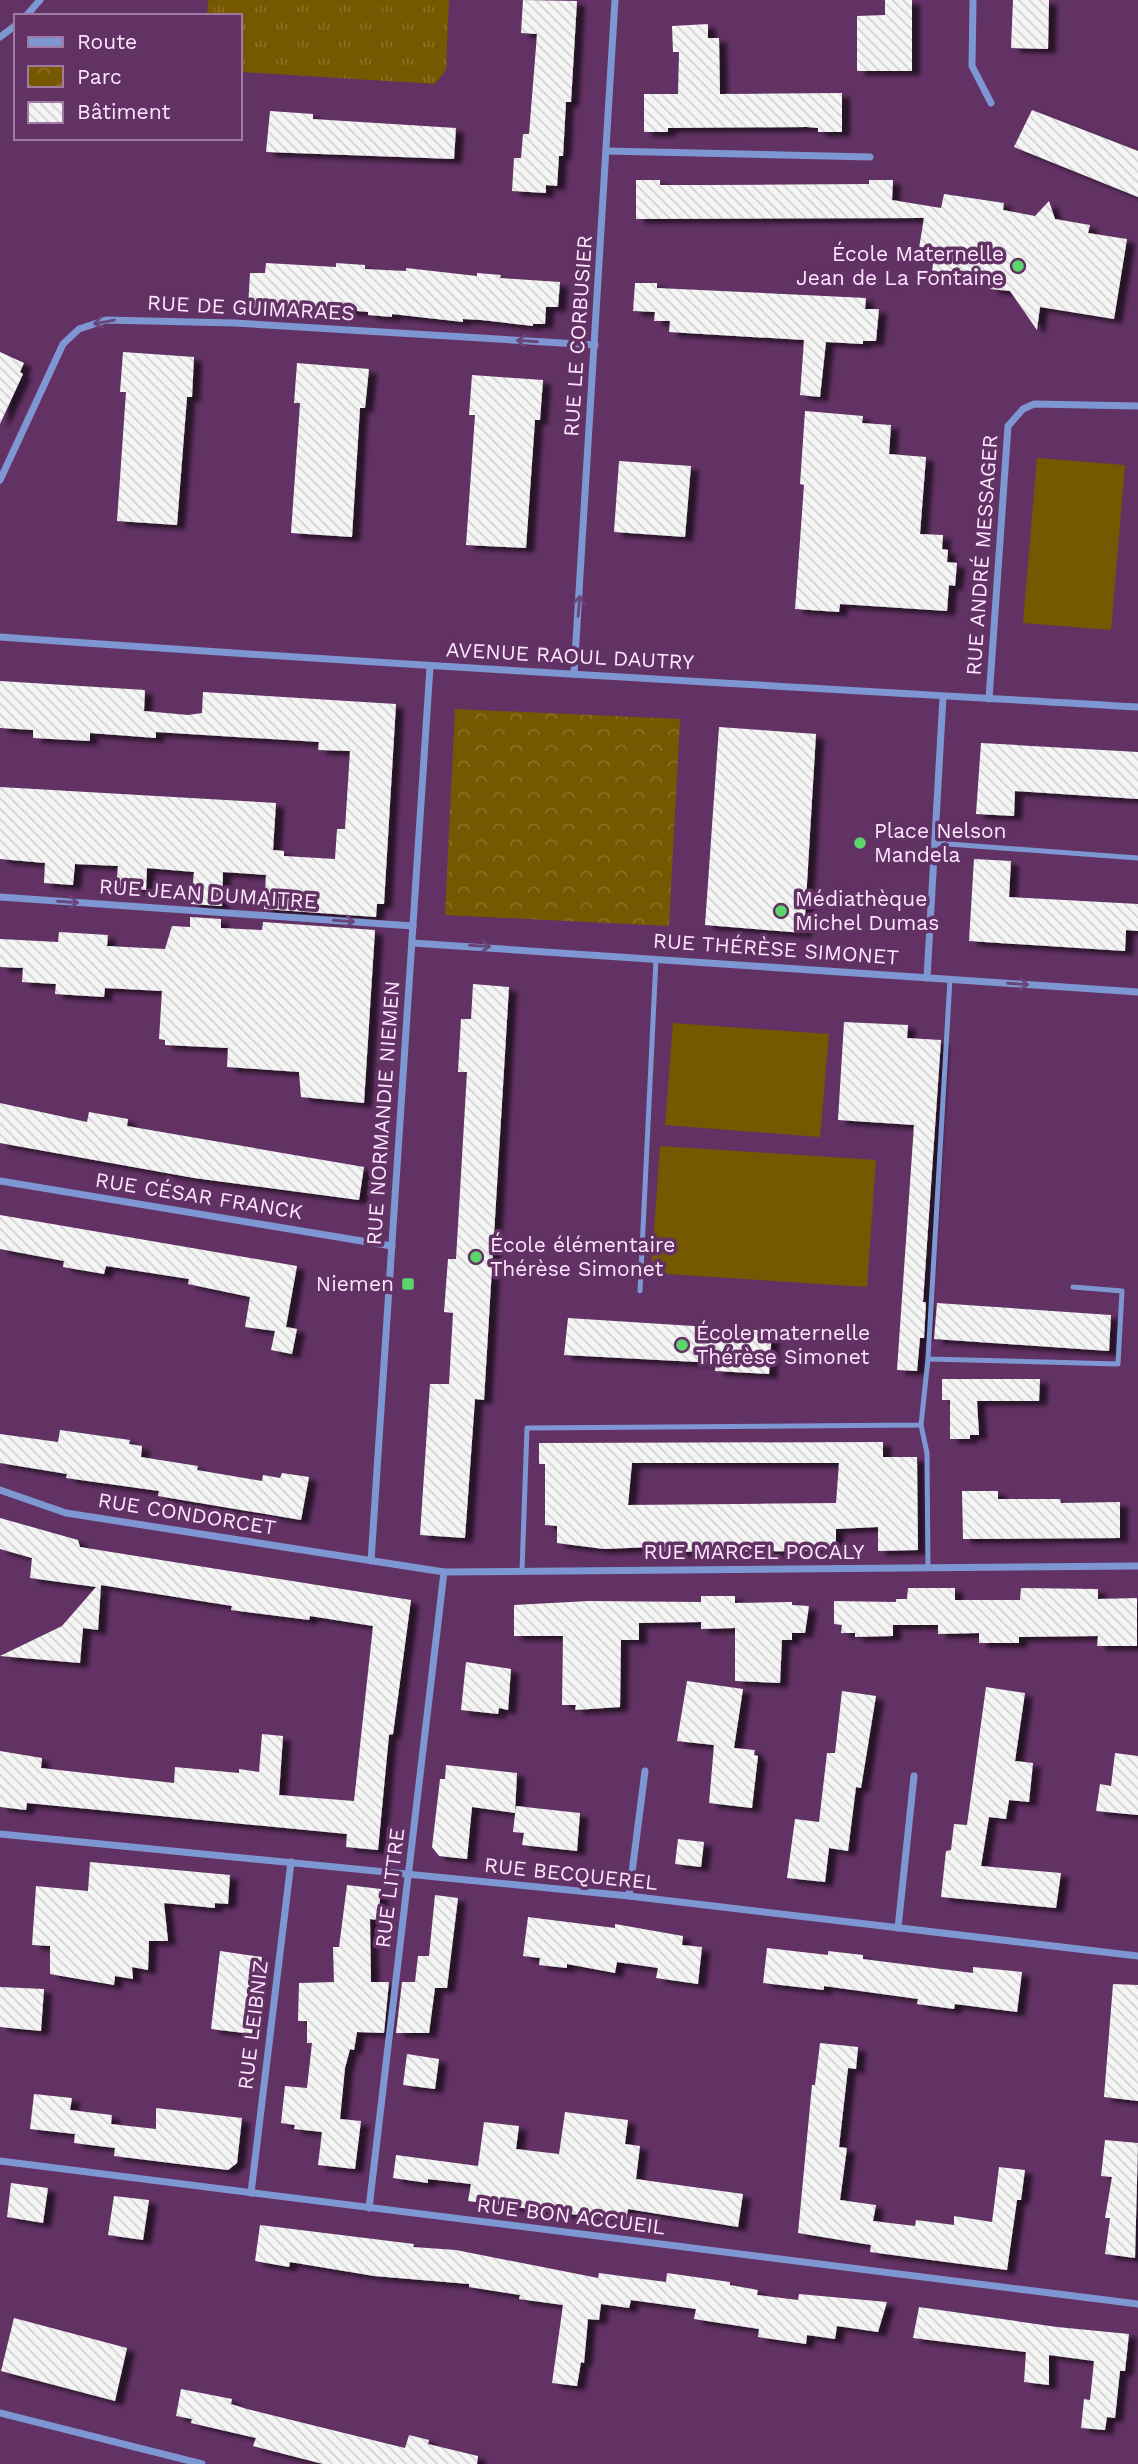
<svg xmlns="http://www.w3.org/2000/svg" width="1138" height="2464" font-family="'Work Sans',sans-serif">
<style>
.grass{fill:url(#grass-tufts)}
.park{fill:url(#park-crowns)}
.garden{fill:#765800}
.building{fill:url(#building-back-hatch);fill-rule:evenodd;filter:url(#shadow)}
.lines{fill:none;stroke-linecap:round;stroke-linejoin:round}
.service{stroke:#7e97d2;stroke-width:5}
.minor{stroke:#7e97d2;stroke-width:7}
.oneway{stroke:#68467a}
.poi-dot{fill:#5dd56d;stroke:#623264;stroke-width:2.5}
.labels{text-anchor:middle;stroke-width:7;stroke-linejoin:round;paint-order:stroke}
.poi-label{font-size:21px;fill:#fee6fe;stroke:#623264;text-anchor:start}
.street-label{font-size:21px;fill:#fee6fe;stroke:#623264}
</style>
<defs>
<pattern id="grass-tufts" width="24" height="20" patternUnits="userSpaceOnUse" patternTransform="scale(1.75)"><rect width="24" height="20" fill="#765800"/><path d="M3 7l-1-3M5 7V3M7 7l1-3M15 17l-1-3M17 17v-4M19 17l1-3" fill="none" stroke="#8b7026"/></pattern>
<pattern id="park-crowns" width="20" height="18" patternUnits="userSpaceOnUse" patternTransform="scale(1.75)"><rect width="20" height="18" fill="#765800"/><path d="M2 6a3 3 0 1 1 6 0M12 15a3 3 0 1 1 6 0" fill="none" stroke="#8b7026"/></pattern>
<pattern id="building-back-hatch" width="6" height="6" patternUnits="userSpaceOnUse" patternTransform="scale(1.75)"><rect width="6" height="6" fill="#f5f5f5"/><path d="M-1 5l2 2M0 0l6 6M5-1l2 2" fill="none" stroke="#d3d2d3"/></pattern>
<filter id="shadow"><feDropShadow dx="8" dy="4.5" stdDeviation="2" flood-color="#0009"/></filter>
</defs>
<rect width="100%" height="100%" fill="#623264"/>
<polygon class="grass" points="208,0 449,0 446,70 435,84 240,72 240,16 207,16"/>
<polygon class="park" points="455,709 680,719 669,926 445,915"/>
<g class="garden">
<polygon points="1037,458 1125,465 1111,630 1023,623"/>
<polygon points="673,1023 829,1034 820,1137 665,1125"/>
<polygon points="660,1146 876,1160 867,1287 651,1273"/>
</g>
<g class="building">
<polygon points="523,0 577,1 571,102 566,102 563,156 559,156 557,186 546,185 546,193 512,191 514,158 521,158 523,134 529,134 537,34 521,33"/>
<polygon points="885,0 912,0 912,71 857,71 857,16 885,15"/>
<polygon points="1013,0 1049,0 1048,49 1011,48"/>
<polygon points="708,24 708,38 719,38 720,94 842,93 842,132 818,132 818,128 807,127 668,128 668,132 644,132 644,94 678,94 679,52 673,52 672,26"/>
<polygon points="1032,110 1138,151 1138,197 1014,147"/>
<polygon points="270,111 313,114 313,119 456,128 454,159 266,152"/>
<polygon points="636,180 660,180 660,185 701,185 869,184 869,180 893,180 892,200 941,208 944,194 1004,203 1003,210 1035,216 1049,201 1055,219 1090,225 1088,233 1127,239 1114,319 1040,307 1037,330 1010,291 990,289 992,281 932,271 934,257 918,254 924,218 636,219"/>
<polygon points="266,263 336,267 336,263 365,265 365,269 406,271 406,268 477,276 477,273 501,275 500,278 560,282 558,307 546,307 545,324 533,324 533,326 481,320 463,319 463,322 392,314 392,317 368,315 368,312 357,311 248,308 250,273 265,273"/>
<polygon points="635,283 657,283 657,288 866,298 865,309 879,309 876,341 863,341 863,344 826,342 820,397 800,395 804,340 669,332 670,321 654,321 655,312 633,311"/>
<polygon points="0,352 24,363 20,372 23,374 0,424"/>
<polygon points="123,352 194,357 192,397 187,397 177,525 117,521 126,392 120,392"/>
<polygon points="297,363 369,369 365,408 360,408 352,537 291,533 300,403 294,403"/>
<polygon points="472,375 543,380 540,420 535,420 526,548 466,545 475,415 469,415"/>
<polygon points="805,411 863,416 862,423 891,425 889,454 926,457 920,534 943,535 942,549 948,550 947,562 957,563 955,586 949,585 947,611 840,604 839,612 795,609 804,485 800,484"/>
<polygon points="619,461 691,466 685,537 614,532"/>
<polygon points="0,681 145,690 144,711 188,715 202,713 203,692 396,704 384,904 377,904 376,917 264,909 266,875 223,872 222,906 191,904 194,872 147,868 146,890 116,888 118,866 75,864 73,885 44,883 45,863 0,859 0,787 276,803 273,850 284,851 284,856 335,859 337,829 345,829 350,751 318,750 319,742 156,732 156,738 90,733 90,741 33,738 33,730 0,728"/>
<polygon points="719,727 816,734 804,933 705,925"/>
<polygon points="981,743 1138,752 1138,799 1015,791 1014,816 976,814"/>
<polygon points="974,859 1011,861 1009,897 1138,904 1138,931 1126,930 1125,951 969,941"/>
<polygon points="190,917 221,919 221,928 262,930 263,922 375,930 364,1103 301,1097 299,1072 227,1067 228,1048 165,1045 165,1040 159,1039 162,991 105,988 104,997 55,994 56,984 22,982 23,968 0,967 0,939 58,942 59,932 108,935 107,946 165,949 172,926 190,927"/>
<polygon points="473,984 509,987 484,1400 475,1399 465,1538 420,1535 430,1384 449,1384 453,1313 444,1312 448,1259 456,1259 467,1072 458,1072 461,1019 471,1019"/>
<polygon points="844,1022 908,1025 907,1038 941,1040 923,1302 926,1302 924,1338 920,1338 917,1371 897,1370 914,1125 838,1120"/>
<polygon points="0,1103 87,1122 89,1112 128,1119 127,1126 364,1167 359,1200 194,1178 0,1143"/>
<polygon points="0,1215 297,1266 286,1327 297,1329 292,1354 271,1350 275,1331 245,1327 250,1297 188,1284 189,1279 106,1266 104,1274 63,1267 64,1261 0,1249"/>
<polygon points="937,1303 1111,1315 1109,1351 934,1339"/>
<polygon points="568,1318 772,1331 769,1374 715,1371 716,1363 564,1355"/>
<polygon points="942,1379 1040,1379 1039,1401 977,1401 979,1435 970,1435 970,1439 950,1439 950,1400 942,1400"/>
<polygon points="60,1430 130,1440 129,1444 142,1446 141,1457 198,1466 197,1470 262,1481 263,1475 280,1478 282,1473 309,1477 301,1520 158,1496 159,1491 66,1478 67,1474 0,1463 0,1434 58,1442"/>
<path d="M883,1442v15h34l1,93 -40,1v-24l-42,2v18h-23v4l-161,1v-5l-48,2 -47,-6v-17l-12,-1v-61h-6v-21zM632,1463h207l-3,40 -208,2z"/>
<polygon points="962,1491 998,1491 998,1499 1060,1499 1061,1503 1120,1502 1120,1538 963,1539"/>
<polygon points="0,1518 78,1540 80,1547 411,1600 393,1734 389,1735 378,1850 346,1847 347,1834 27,1803 26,1810 0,1807 0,1751 42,1758 41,1768 174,1783 175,1767 239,1773 239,1769 259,1772 262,1734 283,1736 279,1795 354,1801 373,1626 310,1616 309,1620 231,1610 232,1606 101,1585 98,1630 83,1628 80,1663 0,1656 62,1626 96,1587 30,1578 32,1558 0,1549"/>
<polygon points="908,1588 955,1588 955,1600 1020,1600 1021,1588 1098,1589 1098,1599 1137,1598 1137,1646 1097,1646 1098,1636 1019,1637 1019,1643 979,1643 979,1633 938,1634 938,1625 893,1625 893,1636 855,1637 855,1633 841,1633 842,1625 834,1624 834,1601 896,1602 896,1599 907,1599"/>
<polygon points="701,1596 735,1596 735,1603 792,1602 792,1605 809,1606 805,1633 792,1633 792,1640 782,1640 780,1683 735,1681 735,1628 701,1629 701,1622 639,1623 639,1640 621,1640 620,1707 575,1710 576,1705 562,1705 563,1636 514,1636 514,1605 589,1601 701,1602"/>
<polygon points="466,1662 511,1669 508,1710 499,1708 498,1714 461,1710"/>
<polygon points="687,1681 743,1689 734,1748 755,1750 754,1755 758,1756 752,1808 709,1803 714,1745 677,1741"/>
<polygon points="986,1687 1025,1693 1015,1761 1033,1763 1029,1802 1009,1800 1006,1819 989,1817 981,1866 1061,1873 1056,1908 941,1897 946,1851 951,1850 954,1824 967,1825"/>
<polygon points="842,1691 876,1696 861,1788 856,1787 848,1851 829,1848 825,1882 787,1878 795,1819 819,1822 827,1753 835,1753"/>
<polygon points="1115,1753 1138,1756 1138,1815 1096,1811 1100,1784 1111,1786"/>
<polygon points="446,1765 517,1773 515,1813 472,1807 467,1859 439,1856 432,1847 440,1779 445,1779"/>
<polygon points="516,1806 580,1813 577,1851 522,1845 524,1833 513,1832"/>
<polygon points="678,1839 704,1842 701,1867 675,1864"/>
<polygon points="90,1862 230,1875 228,1904 215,1903 215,1908 164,1903 168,1941 149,1941 148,1970 132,1967 133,1979 115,1976 114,1985 50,1974 50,1946 32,1945 36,1886 88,1891"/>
<polygon points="347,1885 381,1889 378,1920 370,1919 371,1982 389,1982 384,2033 357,2032 354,2050 350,2049 345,2068 340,2119 361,2121 355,2169 318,2165 322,2132 294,2129 295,2125 281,2123 285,2086 307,2088 312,2043 307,2043 307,2021 298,2021 299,1983 334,1982 333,1947 339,1947"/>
<polygon points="435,1895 458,1898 447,1988 435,1988 429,2033 396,2033 402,1982 415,1982 418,1956 429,1956"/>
<polygon points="528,1917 615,1928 615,1924 683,1936 682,1945 702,1947 698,1984 656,1978 658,1968 617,1962 615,1973 567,1964 567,1968 539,1965 540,1958 523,1956"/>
<polygon points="767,1948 828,1955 828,1951 863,1955 863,1959 973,1973 973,1967 1022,1972 1017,2012 955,2004 954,2009 917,2004 918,1999 824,1986 824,1990 763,1983"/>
<polygon points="220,1951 262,1957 252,2034 211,2029"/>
<polygon points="1113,1984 1138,1985 1138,2101 1104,2097"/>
<polygon points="0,1987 44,1989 41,2031 0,2027"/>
<polygon points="820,2043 858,2047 856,2069 848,2068 839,2147 847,2148 840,2200 876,2205 873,2221 915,2226 916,2220 954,2225 954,2216 992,2222 999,2167 1025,2170 1021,2200 1017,2200 1007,2270 870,2252 871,2245 798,2233 812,2085 815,2085"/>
<polygon points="407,2054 439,2059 435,2089 403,2085"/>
<polygon points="34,2094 72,2098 70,2110 112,2115 111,2124 156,2129 156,2108 242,2118 237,2163 228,2170 114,2156 115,2148 74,2143 75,2134 30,2129"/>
<polygon points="565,2112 628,2120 625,2144 640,2146 636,2179 743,2194 738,2227 628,2209 626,2221 468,2201 471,2184 428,2179 428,2183 393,2178 396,2155 478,2166 484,2122 519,2126 516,2149 559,2154"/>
<polygon points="1105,2140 1138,2143 1135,2258 1105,2254 1110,2218 1105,2218 1112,2177 1101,2176"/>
<polygon points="11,2183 48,2188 43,2223 7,2217"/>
<polygon points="114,2196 149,2200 143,2240 108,2235"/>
<polygon points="260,2225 414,2244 413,2247 456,2250 598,2278 599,2273 666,2282 667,2273 730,2282 730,2285 758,2290 757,2295 798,2300 799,2294 887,2302 878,2332 837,2326 835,2339 807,2335 806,2344 758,2337 759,2329 694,2319 696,2309 631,2300 629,2308 601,2304 599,2320 588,2319 584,2363 581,2362 577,2386 552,2383 563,2305 519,2299 520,2295 469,2287 469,2284 374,2276 290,2262 289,2267 255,2261"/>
<polygon points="919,2307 1057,2327 1129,2334 1125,2371 1120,2371 1115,2418 1107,2417 1105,2430 1081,2428 1084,2399 1090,2400 1094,2361 1049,2355 1049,2385 1024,2382 1026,2352 913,2338"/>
<polygon points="14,2318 127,2348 115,2401 1,2371"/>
<polygon points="181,2389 232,2399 231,2404 247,2409 405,2448 409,2435 429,2440 428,2444 478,2456 477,2464 323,2464 253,2446 256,2438 191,2423 192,2419 176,2416"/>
</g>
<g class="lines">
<g class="service">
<polyline points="935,843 1138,858"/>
<polyline points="640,1291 656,959"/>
<polyline points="928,1359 1118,1364 1122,1291 1073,1287"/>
<polyline points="921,1425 927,1453 928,1568"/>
<polyline points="522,1571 527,1428 921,1425 928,1359 950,979"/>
</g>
<g class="minor">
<polyline points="973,0 972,66 991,103"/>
<polyline points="26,16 40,0"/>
<polyline points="0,37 16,25"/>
<polyline points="606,151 870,157"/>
<polyline points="0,480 63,344 79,329 106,320 235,323 595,345"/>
<path d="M0,637c379,27 759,48 1138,70"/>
<polyline points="574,674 615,0"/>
<polyline points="989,699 1008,426 1023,409 1034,404 1138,406"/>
<polyline points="0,897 413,926"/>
<polyline points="412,943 1138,992"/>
<polyline points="927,978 943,697"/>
<polyline points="0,1181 392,1246"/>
<polyline points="0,1490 66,1513 444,1572 1138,1566"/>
<polyline points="371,1561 430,667"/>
<polyline points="0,1834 629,1896 1138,1956"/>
<polyline points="629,1896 645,1771"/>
<polyline points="898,1928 914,1776"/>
<polyline points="0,2161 1138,2304"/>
<polyline points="251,2193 291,1862"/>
<polyline points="369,2208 444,1572"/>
<polyline points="0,2413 202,2464"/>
</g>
</g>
<defs><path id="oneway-shaft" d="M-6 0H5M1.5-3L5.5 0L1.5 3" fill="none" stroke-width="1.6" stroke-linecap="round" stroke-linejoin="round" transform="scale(1.75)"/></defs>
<g class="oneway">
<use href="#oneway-shaft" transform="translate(104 322) rotate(170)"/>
<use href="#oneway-shaft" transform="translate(527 341) rotate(-176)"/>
<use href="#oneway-shaft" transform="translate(579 606) rotate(-85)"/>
<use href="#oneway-shaft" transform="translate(68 902) rotate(4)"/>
<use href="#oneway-shaft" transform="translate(344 921) rotate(4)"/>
<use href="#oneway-shaft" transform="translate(480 946) rotate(4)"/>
<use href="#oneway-shaft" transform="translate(1018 984) rotate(4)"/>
</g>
<g class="poi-dot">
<circle cx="1018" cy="266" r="7"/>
<circle cx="860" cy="843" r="7"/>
<circle cx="781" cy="911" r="7"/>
<circle cx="476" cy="1257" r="7"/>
<rect x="401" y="1277" width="14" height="14" rx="3.5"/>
<circle cx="682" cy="1345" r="7"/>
</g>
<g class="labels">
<g class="poi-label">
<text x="1004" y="261" text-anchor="end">École Maternelle<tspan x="1004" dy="24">Jean de La Fontaine</tspan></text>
<text x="874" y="838">Place Nelson<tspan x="874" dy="24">Mandela</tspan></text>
<text x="795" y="906">Médiathèque<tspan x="795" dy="24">Michel Dumas</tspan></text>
<text x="490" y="1252">École élémentaire<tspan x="490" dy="24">Thérèse Simonet</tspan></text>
<text x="394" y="1291" text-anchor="end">Niemen</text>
<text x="696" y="1340">École maternelle<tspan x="696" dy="24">Thérèse Simonet</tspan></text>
</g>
<g class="street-label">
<text transform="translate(251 308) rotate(3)" y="7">RUE DE GUIMARAES</text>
<text transform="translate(578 336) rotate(-86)" y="7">RUE LE CORBUSIER</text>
<text transform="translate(982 555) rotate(-86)" y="7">RUE ANDRÉ MESSAGER</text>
<text transform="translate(570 656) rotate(3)" y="7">AVENUE RAOUL DAUTRY</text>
<text transform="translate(208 894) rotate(4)" y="7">RUE JEAN DUMAITRE</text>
<text transform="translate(776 949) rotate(4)" y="7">RUE THÉRÈSE SIMONET</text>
<text transform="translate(383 1113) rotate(-86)" y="7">RUE NORMANDIE NIEMEN</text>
<text transform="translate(199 1196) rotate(9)" y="7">RUE CÉSAR FRANCK</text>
<text transform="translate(187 1514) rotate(9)" y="7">RUE CONDORCET</text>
<text x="754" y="1559">RUE MARCEL POCALY</text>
<text transform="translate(571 1874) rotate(6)" y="7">RUE BECQUEREL</text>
<text transform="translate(390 1888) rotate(-83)" y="7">RUE LITTRE</text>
<text transform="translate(253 2025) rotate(-83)" y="7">RUE LEIBNIZ</text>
<text transform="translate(571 2216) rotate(7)" y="7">RUE BON ACCUEIL</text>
</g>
</g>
<rect x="14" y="14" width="228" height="126" fill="#623264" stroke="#a07aa2" stroke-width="2"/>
<rect x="28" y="37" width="35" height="10" fill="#7e97d2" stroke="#a07aa2" stroke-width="2"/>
<text x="77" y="49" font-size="21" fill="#fee6fe">Route</text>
<rect x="28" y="66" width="35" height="21" fill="url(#park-crowns)" stroke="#a07aa2" stroke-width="2"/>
<text x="77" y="84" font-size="21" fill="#fee6fe">Parc</text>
<rect x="28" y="102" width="35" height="21" fill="url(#building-back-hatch)" stroke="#a07aa2" stroke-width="2"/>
<text x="77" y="119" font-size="21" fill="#fee6fe">Bâtiment</text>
</svg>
